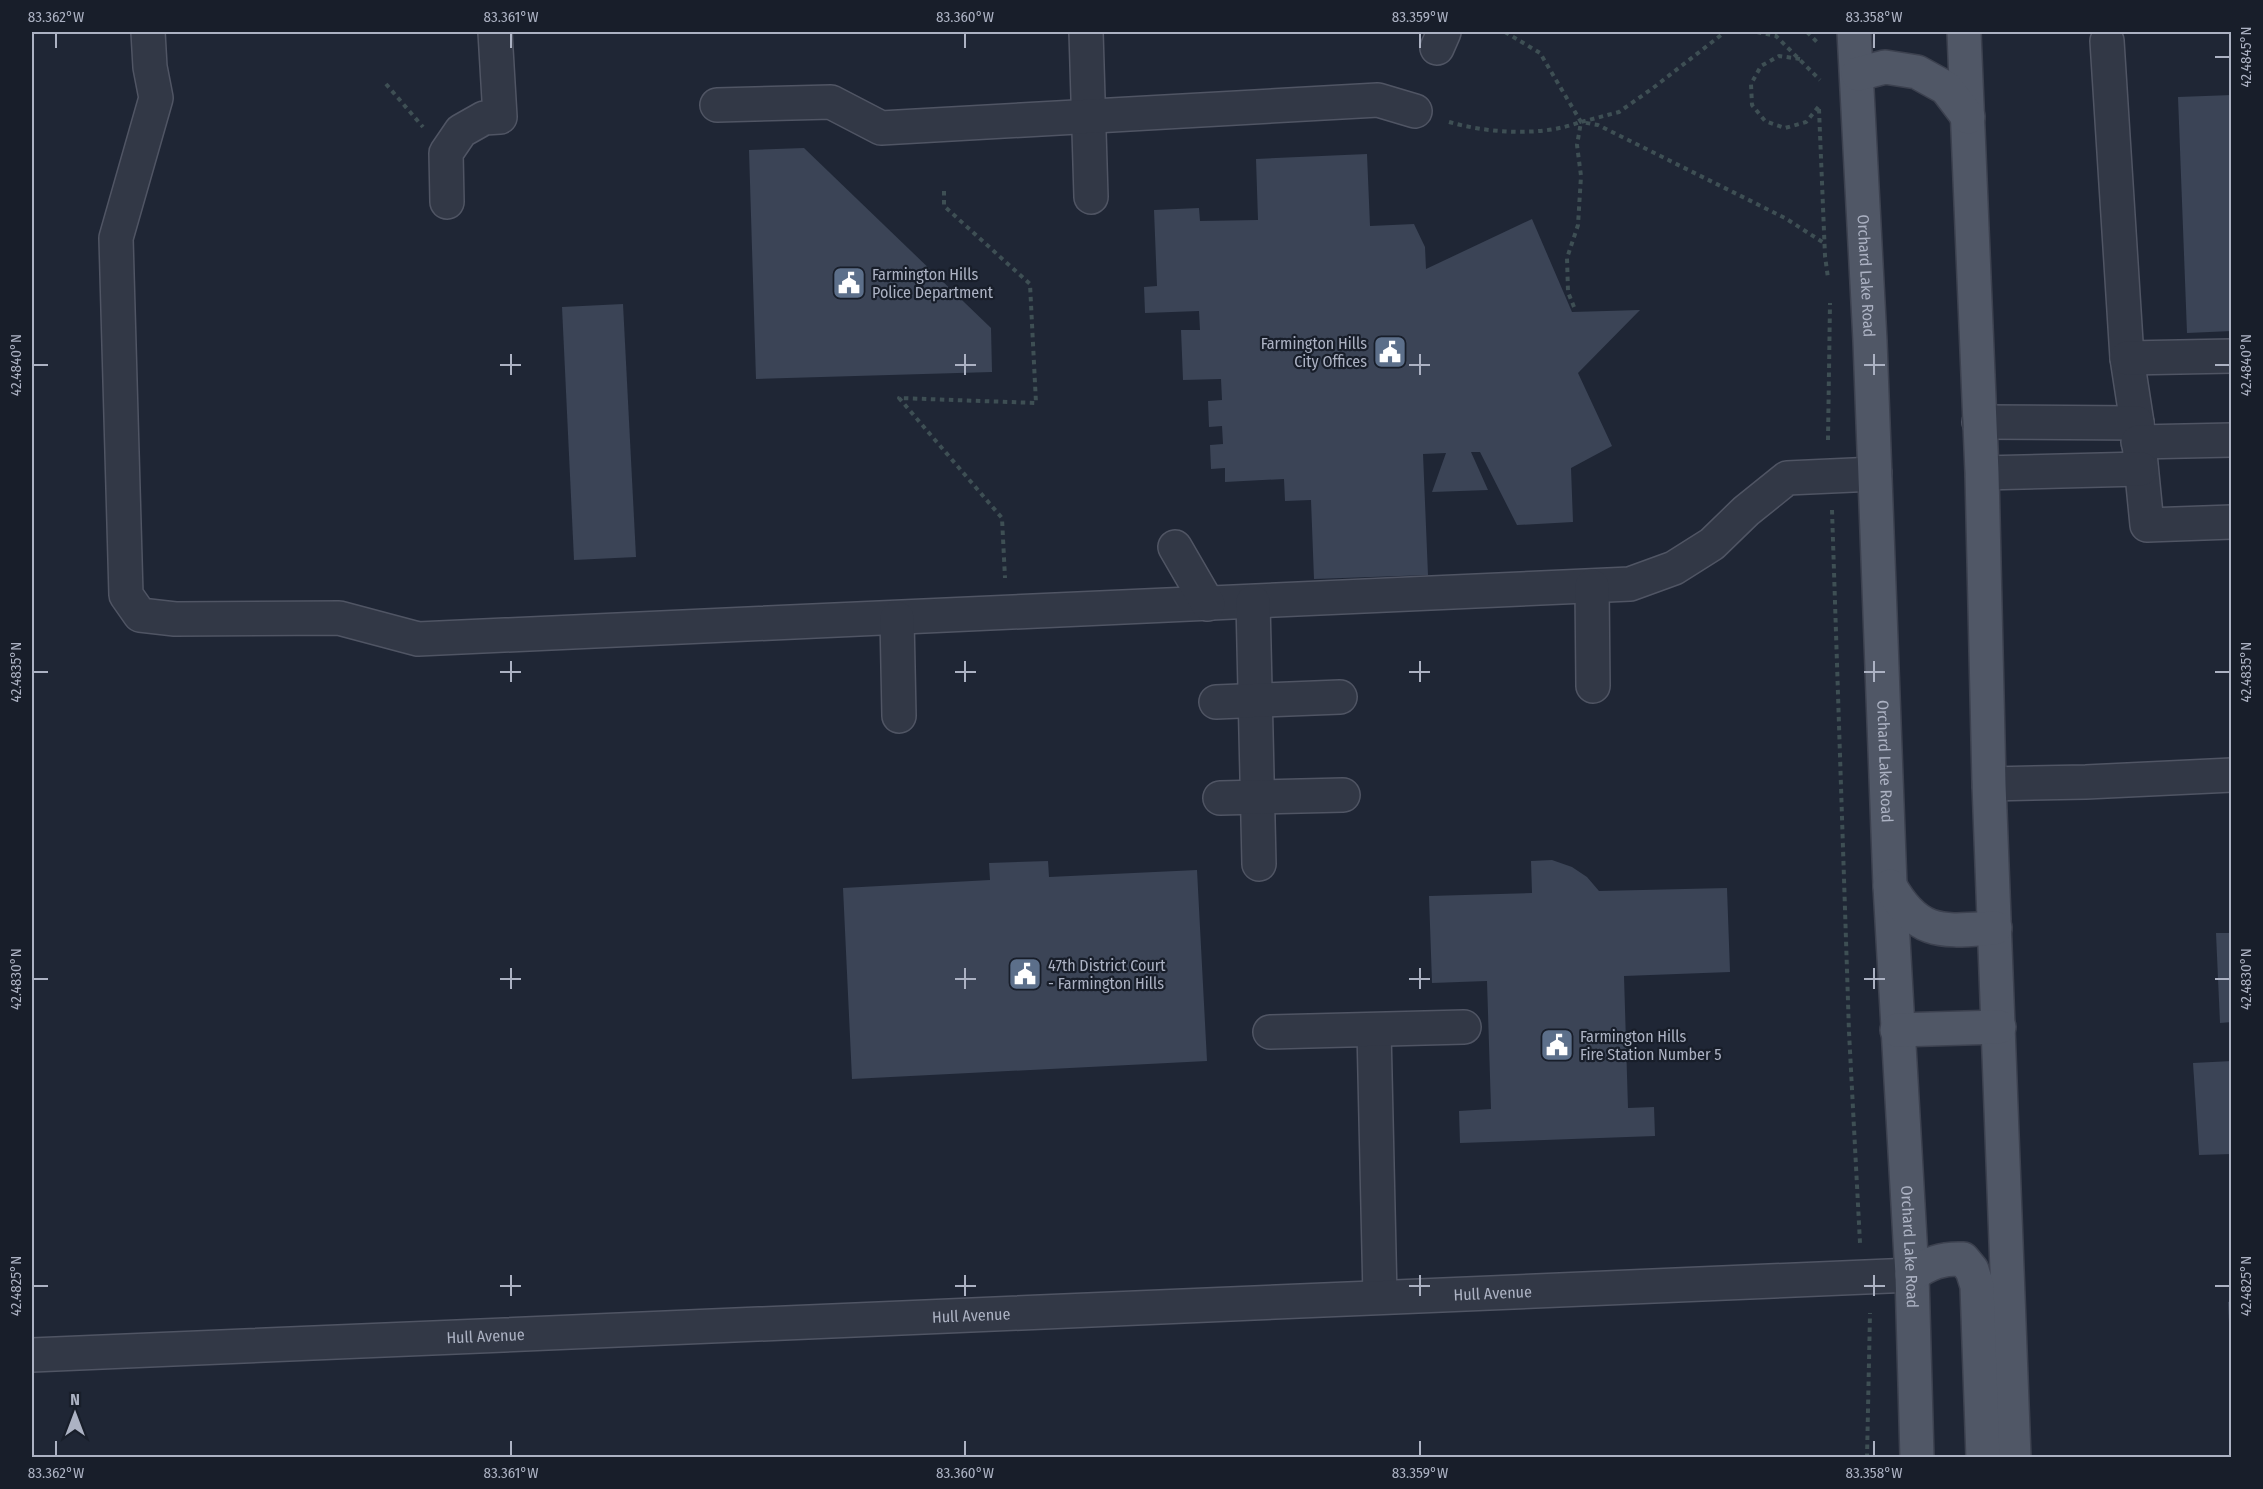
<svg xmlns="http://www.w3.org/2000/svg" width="2263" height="1489" font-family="'Fira Sans Condensed',sans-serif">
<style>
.building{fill:#3b4456}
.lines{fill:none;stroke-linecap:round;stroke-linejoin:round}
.minor-casing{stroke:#505564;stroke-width:36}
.major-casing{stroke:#3c414f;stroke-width:36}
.path{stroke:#3e4f54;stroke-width:4;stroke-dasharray:4.5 4.5;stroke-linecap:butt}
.minor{stroke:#323846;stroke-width:33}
.major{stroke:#505766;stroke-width:33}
.ticks{fill:none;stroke:#acb2c3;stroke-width:2}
.labels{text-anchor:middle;stroke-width:4.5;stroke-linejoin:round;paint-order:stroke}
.poi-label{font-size:16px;fill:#acb2c3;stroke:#181e2a;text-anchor:start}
.street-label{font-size:16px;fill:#acb2c3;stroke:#181e2a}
.neatline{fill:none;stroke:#acb2c3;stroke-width:2}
.ticks-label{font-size:15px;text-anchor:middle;fill:#acb2c3}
</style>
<rect width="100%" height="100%" fill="#1f2635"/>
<g class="building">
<polygon points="2232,95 2232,331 2187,333 2178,97"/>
<polygon points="804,148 991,328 992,372 756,379 749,150"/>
<polygon points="1367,154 1370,226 1414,224 1425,247 1426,269 1532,219 1572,312 1640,310 1578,373 1612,446 1571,468 1573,522 1517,525 1480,452 1471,452 1488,490 1432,492 1446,453 1423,454 1428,575 1314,579 1311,500 1285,501 1284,479 1225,482 1225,468 1211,469 1210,445 1223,444 1222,426 1209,427 1208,401 1222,400 1221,379 1183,380 1181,330 1200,330 1199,311 1145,313 1144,287 1157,286 1154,210 1199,208 1200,221 1258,220 1256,159"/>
<polygon points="623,304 636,557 574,560 562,307"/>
<polygon points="1552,860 1572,867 1587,877 1599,891 1727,888 1730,972 1624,976 1628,1108 1654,1107 1655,1136 1460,1143 1459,1111 1491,1109 1487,981 1432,983 1429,896 1532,893 1531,861"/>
<polygon points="1048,861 1049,877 1197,870 1207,1061 852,1079 843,888 990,880 989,863"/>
<polygon points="2216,933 2232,933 2232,1022 2220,1023"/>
<polygon points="2232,1061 2232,1154 2199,1155 2193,1063"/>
<polygon points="2232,1301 2232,1344 2230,1344 2228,1302"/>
</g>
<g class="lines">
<defs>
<g id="minor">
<polyline points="148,32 150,67 156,98 116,238 126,595 140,615 175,619 339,618 418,639 1630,584 1674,568 1712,544 1746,511 1787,478 1875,474"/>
<polyline points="1086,32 1091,197"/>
<polyline points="2107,41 2127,358 2137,423 2147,525 2232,522"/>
<polyline points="1437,48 1444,32"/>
<polyline points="717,105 831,102 881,128 1378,100 1415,111"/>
<polyline points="447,202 446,153 461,131 484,118 500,117 495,32"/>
<polyline points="2127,358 2232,356"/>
<polyline points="1979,422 2137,423"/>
<polyline points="2138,442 2232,440"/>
<polyline points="1982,473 2141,469"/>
<polyline points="1175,547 1208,604"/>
<polyline points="1592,586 1593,686"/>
<polyline points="1253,602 1259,864"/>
<polyline points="897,618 899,716"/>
<polyline points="1216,702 1340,697"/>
<polyline points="1989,784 2086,782 2232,775"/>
<polyline points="1220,798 1343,795"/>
<polyline points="1374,1030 1380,1297"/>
<polyline points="1270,1032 1464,1027"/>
<path id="s1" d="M32,1355l1880,-80"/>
</g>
<g id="major">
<path id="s2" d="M1854,32l16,309 20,545 22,389 5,183"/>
<polyline points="1964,32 1982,473 1989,784 2014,1458"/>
<polyline points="1858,74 1885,67 1917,72 1946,88 1968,117"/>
<path d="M1890,886c29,51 53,45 105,42"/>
<polyline points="1897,1030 1999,1027"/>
<path d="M1912,1275c17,-12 30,-17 51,-16l9,11 5,16 6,172"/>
</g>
</defs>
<use href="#minor" class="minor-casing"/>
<use href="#major" class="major-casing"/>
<g class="path">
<polyline points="1505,32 1540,53 1581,122 1598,125 1785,218 1824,243"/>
<polyline points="1757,32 1776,36 1820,80"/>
<polyline points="1807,32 1819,44"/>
<polyline points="1800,59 1779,56 1761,66 1751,84 1752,105 1765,121 1785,128 1806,122 1819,106"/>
<polyline points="386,84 423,127"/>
<polyline points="1819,109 1825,256 1828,278"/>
<path d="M1449,122c38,11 93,15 131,0"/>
<polyline points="944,191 944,206 1030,284 1036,403 899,398 1002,518 1005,578"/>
<polyline points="1574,307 1568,292 1567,258 1578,225 1581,176 1577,145 1581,122 1619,112 1653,88 1725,32"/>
<polyline points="1828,440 1830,303"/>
<polyline points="1832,510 1849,1032 1860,1243"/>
<polyline points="1867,1458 1870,1313"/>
</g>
<use href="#minor" class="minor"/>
<use href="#major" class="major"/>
</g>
<path class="ticks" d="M56,33v15M511,33v15M965,33v15M1420,33v15M1874,33v15M2215,57h15M511,354v21M965,354v21M1420,354v21M1874,354v21M33,365h15M500,365h21M955,365h21M1409,365h21M1864,365h21M2215,365h15M511,661v21M965,661v21M1420,661v21M1874,661v21M33,672h15M500,672h21M955,672h21M1409,672h21M1864,672h21M2215,672h15M511,968v21M965,968v21M1420,968v21M1874,968v21M33,979h15M500,979h21M955,979h21M1409,979h21M1864,979h21M2215,979h15M511,1275v21M965,1275v21M1420,1275v21M1874,1275v21M33,1286h15M500,1286h21M955,1286h21M1409,1286h21M1864,1286h21M2215,1286h15M56,1441v15M511,1441v15M965,1441v15M1420,1441v15M1874,1441v15"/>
<defs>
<symbol id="civic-square" viewBox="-11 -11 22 22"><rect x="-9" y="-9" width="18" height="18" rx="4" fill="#5c6f8a" stroke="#181e2a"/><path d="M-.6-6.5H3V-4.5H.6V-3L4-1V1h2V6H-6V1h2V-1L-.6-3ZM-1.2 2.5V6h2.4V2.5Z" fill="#fff"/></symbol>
</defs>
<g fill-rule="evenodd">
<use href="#civic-square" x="830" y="264" width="38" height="38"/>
<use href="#civic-square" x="1371" y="333" width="38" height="38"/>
<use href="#civic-square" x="1006" y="955" width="38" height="38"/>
<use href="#civic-square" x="1538" y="1026" width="38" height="38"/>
</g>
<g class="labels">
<g class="poi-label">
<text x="872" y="280">Farmington Hills<tspan x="872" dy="18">Police Department</tspan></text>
<text x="1367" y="349" text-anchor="end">Farmington Hills<tspan x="1367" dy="18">City Offices</tspan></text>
<text x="1048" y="971">47th District Court<tspan x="1048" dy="18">- Farmington Hills</tspan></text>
<text x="1580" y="1042">Farmington Hills<tspan x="1580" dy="18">Fire Station Number 5</tspan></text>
</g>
<g class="street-label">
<text dy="6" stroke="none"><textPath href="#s2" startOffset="244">Orchard Lake Road</textPath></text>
<text dy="6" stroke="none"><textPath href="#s2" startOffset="730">Orchard Lake Road</textPath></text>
<text dy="6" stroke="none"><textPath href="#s2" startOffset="1216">Orchard Lake Road</textPath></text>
<text dy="6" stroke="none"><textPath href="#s1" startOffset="1462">Hull Avenue</textPath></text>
<text dy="6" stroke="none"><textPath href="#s1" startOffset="940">Hull Avenue</textPath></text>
<text dy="6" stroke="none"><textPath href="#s1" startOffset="454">Hull Avenue</textPath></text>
</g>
</g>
<rect width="2263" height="1489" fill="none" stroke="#181e2a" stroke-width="66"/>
<g transform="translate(75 1414)" stroke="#181e2a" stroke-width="4.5" paint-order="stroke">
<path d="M0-4.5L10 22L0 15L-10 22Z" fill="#acb2c3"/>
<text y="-9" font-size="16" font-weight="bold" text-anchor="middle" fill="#acb2c3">N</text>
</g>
<rect x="33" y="33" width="2197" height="1423" class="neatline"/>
<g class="ticks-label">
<text x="56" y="22">83.362°W</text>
<text x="511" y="22">83.361°W</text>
<text x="965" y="22">83.360°W</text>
<text x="1420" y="22">83.359°W</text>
<text x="1874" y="22">83.358°W</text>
<text transform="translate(2246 57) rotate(-90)" y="5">42.4845°N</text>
<text transform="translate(16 365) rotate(-90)" y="5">42.4840°N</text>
<text transform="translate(2246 365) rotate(-90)" y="5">42.4840°N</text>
<text transform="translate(16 672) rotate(-90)" y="5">42.4835°N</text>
<text transform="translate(2246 672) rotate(-90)" y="5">42.4835°N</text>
<text transform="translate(16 979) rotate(-90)" y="5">42.4830°N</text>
<text transform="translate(2246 979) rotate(-90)" y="5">42.4830°N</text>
<text transform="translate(16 1286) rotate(-90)" y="5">42.4825°N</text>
<text transform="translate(2246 1286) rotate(-90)" y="5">42.4825°N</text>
<text x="56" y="1478">83.362°W</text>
<text x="511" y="1478">83.361°W</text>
<text x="965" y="1478">83.360°W</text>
<text x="1420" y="1478">83.359°W</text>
<text x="1874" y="1478">83.358°W</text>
</g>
</svg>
